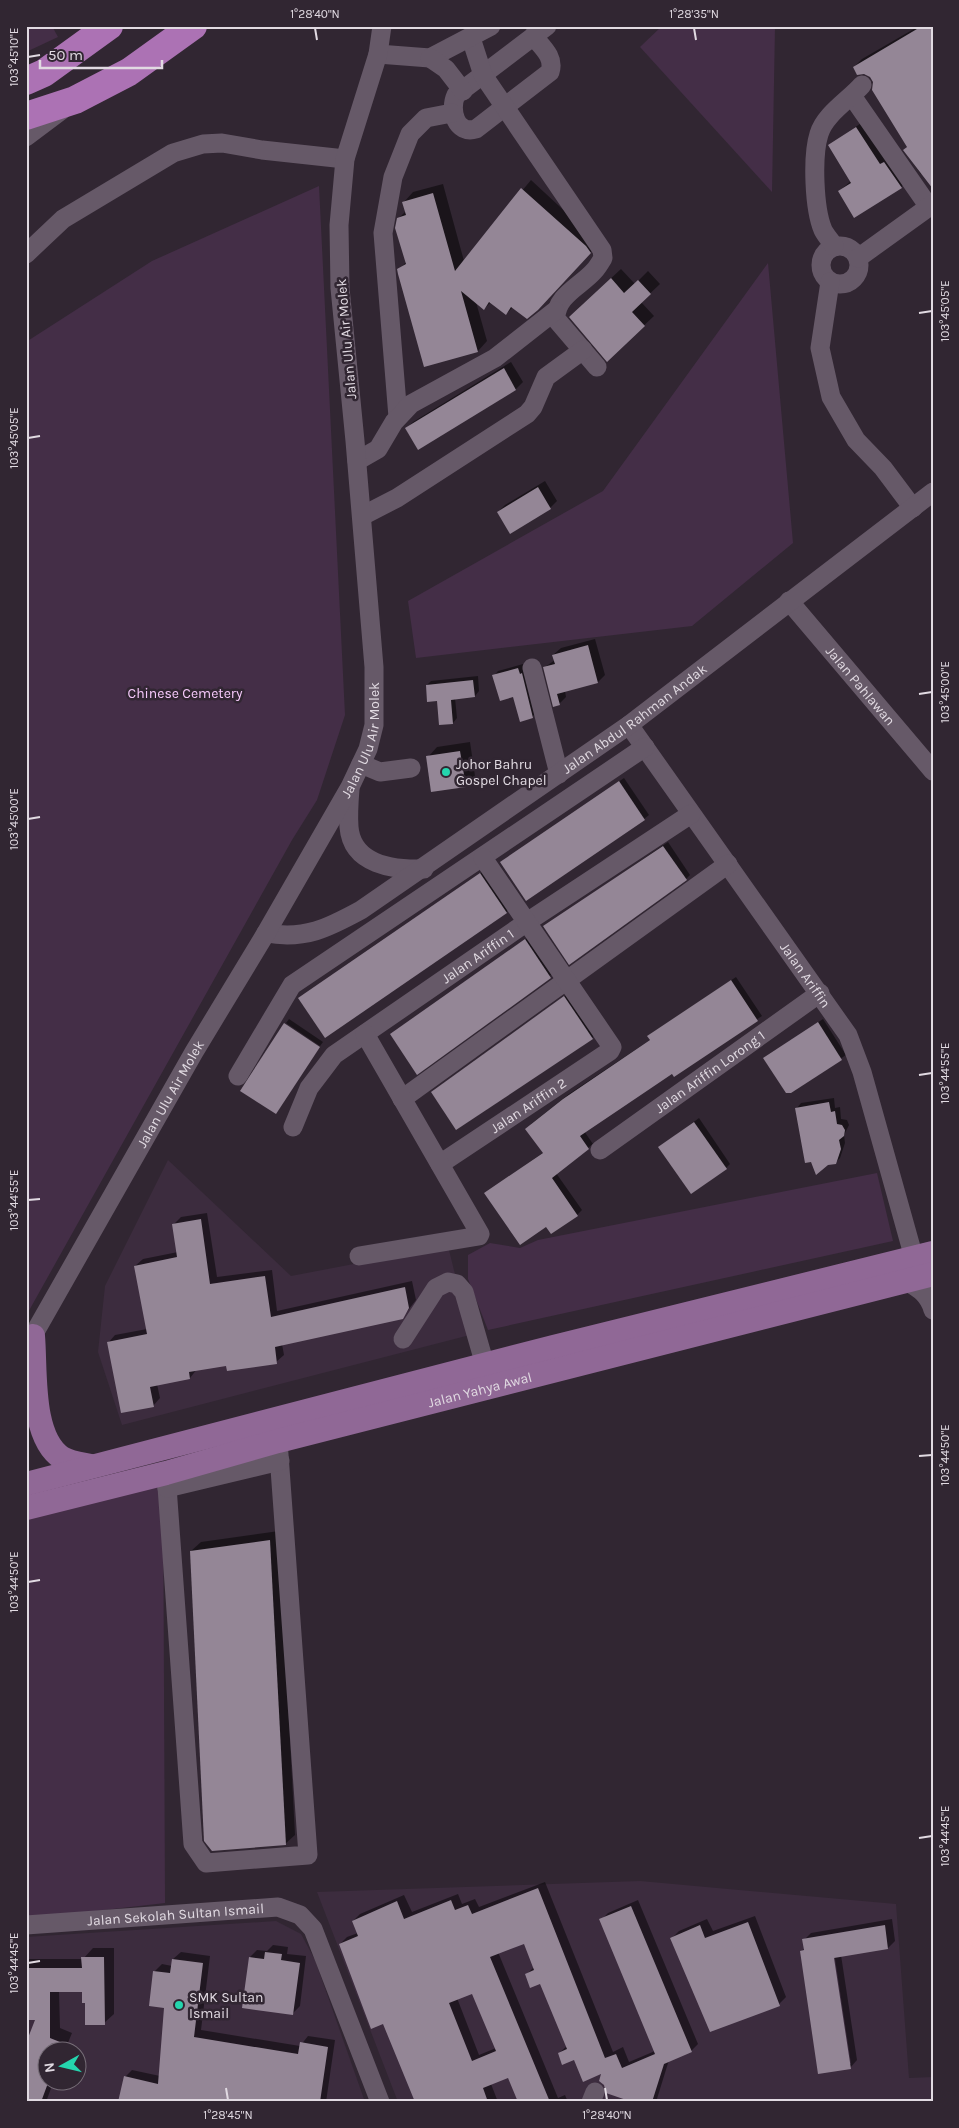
<svg xmlns="http://www.w3.org/2000/svg" width="959" height="2128" font-family="Karla,sans-serif">
<style>
.built{fill:#3c2c3e;fill-rule:evenodd}
.green{fill:#442e47}
.shadow{fill:#0007;fill-rule:evenodd}
.building{fill:#948696;fill-rule:evenodd}
.lines{fill:none;stroke-linecap:round;stroke-linejoin:round}
.minor{stroke:#665968;stroke-width:19}
.major{stroke:#906896;stroke-width:24}
.highway{stroke:#ac72b4;stroke-width:28}
.ticks{fill:none;stroke:#e1dae2;stroke-width:2}
.poi-dot{fill:#25d5ae;stroke:#312632;stroke-width:2}
.labels{text-anchor:middle;stroke-width:5;stroke-linejoin:round;paint-order:stroke}
.street-label{font-size:14px;fill:#e1dae2;stroke:#312632}
.park-label{font-size:14px;fill:#f6c9fb;stroke:#312632}
.poi-label{font-size:14px;fill:#e1dae2;stroke:#312632;text-anchor:start}
.neatline{fill:none;stroke:#e1dae2;stroke-width:2}
.ticks-label{font-size:12px;text-anchor:middle;fill:#e1dae2}
</style>
<rect width="100%" height="100%" fill="#312632"/>
<g class="built">
<polygon points="168,1160 291,1276 448,1246 470,1335 122,1425 98,1352 105,1286"/>
<polygon points="640,1881 896,1904 909,2078 933,2077 933,2102 398,2102 317,1892"/>
<path d="M276,1921l25,13 14,26 50,142h-339v-165zM48,2050h30v30h-30z"/>
</g>
<g class="green">
<polygon points="26,26 52,26 58,37 26,52"/>
<polygon points="662,26 775,26 772,192 640,47"/>
<polygon points="319,186 345,715 317,800 292,840 26,1316 26,342 152,261"/>
<polygon points="768,263 793,543 692,626 416,658 408,601 603,491"/>
<polygon points="877,1173 893,1241 488,1330 468,1279 468,1255 490,1243 520,1248 538,1240"/>
<polygon points="163,1480 165,1903 26,1919 26,1514"/>
</g>
<g class="shadow">
<polygon points="919,26 933,26 924,172 921,174 904,150 908,146 871,76 854,67 862,59"/>
<polygon points="864,121 908,180 901,187 855,216 839,191 851,181 830,145"/>
<polygon points="531,180 599,243 548,299 513,307 506,314 491,302 484,309 476,302 487,341 478,351 425,366 399,270 406,262 398,219 406,211 404,202 413,192 443,184 464,261"/>
<polygon points="621,269 635,284 648,271 660,284 641,302 654,316 607,360 580,307"/>
<polygon points="511,362 523,382 516,389 418,448 406,429 413,422"/>
<polygon points="545,481 557,501 550,508 498,512 505,505"/>
<polygon points="595,639 605,675 598,682 565,691 566,697 559,704 545,667 555,660 553,655 561,648"/>
<polygon points="523,664 537,712 532,717 494,676 498,671"/>
<polygon points="478,676 479,691 475,696 455,698 457,718 453,723 427,685 431,681"/>
<polygon points="470,742 475,776 465,786 428,757 437,747"/>
<polygon points="624,778 649,815 644,819 501,863"/>
<polygon points="668,842 690,875 686,879 545,926"/>
<polygon points="485,870 511,908 506,912 300,998"/>
<polygon points="530,936 555,972 417,1073 392,1034"/>
<polygon points="736,977 762,1016 584,1131 593,1144 556,1173 582,1210 577,1215 551,1232 546,1225 491,1189 544,1152 531,1124 569,1094 650,1040 648,1036 653,1032"/>
<polygon points="569,993 596,1033 592,1038 437,1088"/>
<polygon points="289,1019 323,1042 320,1046 286,1023"/>
<polygon points="823,1019 846,1055 790,1092 765,1058"/>
<polygon points="834,1098 835,1108 840,1107 841,1119 847,1120 849,1125 844,1135 845,1143 840,1158 835,1163 797,1108 801,1103"/>
<polygon points="699,1118 730,1164 726,1168 660,1147"/>
<polygon points="207,1213 217,1277 272,1270 277,1311 412,1281 416,1300 402,1318 282,1344 284,1355 276,1362 227,1365 197,1369 190,1378 157,1384 160,1398 153,1406 108,1343 115,1335 147,1329 135,1266 143,1259 178,1252 174,1224 181,1217"/>
<polygon points="279,1531 295,1835 285,1844 191,1551 201,1542"/>
<path d="M545,1882l68,170 10,-5 6,15 26,-11 -54,-131 7,-7 30,-13 60,144 -7,7 -22,9 -13,42h-30l1,-3 -24,-27 -44,-19 8,-7 -26,-64 -15,-7 8,-8 -10,-25 -26,10 60,146 7,-3 3,7h-49l-11,-25 -17,7 7,18h-82l-32,-80 -44,-78 7,-7 11,-4 -5,-12 7,-7 44,-19 8,17 46,-18 4,10 13,-5 4,8zM473,1992l23,56 -17,7 -22,-57z"/>
<polygon points="755,1916 786,1997 779,2004 672,1938 679,1931 707,1919 713,1931"/>
<path d="M892,1919l3,22 -7,7 -47,7 16,105 -7,8 -49,-116 4,-4 -1,-8 7,-7zM831,1952h3l17,112h-2z"/>
<polygon points="273,1945 288,1947 287,1954 306,1956 300,2006 293,2013 250,1957 257,1950 267,1951"/>
<polygon points="93,1948 114,1948 114,2014 104,2023 86,2002 83,1991 59,1991 60,2028 72,2033 65,2050 48,2050 48,2080 54,2080 46,2102 26,2102 37,2019 26,2019 26,1959 83,1959"/>
<polygon points="181,1952 210,1956 201,2030 300,2046 308,2036 335,2040 326,2102 102,2102 105,2099 119,2100 125,2077 132,2070 160,2076 166,2007 154,1972 162,1964 172,1966 173,1959"/>
</g>
<g class="building">
<polygon points="922,26 933,26 933,189 903,150 907,147 872,90 873,82 870,77 864,74 857,75 853,67"/>
<polygon points="856,127 880,164 884,162 902,188 854,218 838,191 851,183 828,145"/>
<polygon points="521,188 586,246 591,253 538,310 527,319 511,307 506,315 489,302 484,310 461,291 478,352 424,367 398,274 397,269 406,264 395,228 397,218 406,215 402,202 433,193 455,271"/>
<polygon points="611,278 624,293 638,280 651,294 632,312 645,326 607,362 569,317"/>
<polygon points="504,368 516,390 418,450 405,428"/>
<polygon points="538,487 551,509 510,534 497,512"/>
<polygon points="588,645 598,683 557,694 560,705 553,707 543,667 555,664 552,655"/>
<polygon points="518,668 520,674 522,673 533,718 520,722 513,697 500,701 492,675"/>
<polygon points="473,680 475,697 451,700 453,724 439,725 437,701 427,702 426,685"/>
<polygon points="460,751 466,787 431,792 426,756"/>
<polygon points="619,781 645,820 526,901 500,862"/>
<polygon points="663,846 687,880 569,965 543,926"/>
<polygon points="480,873 507,913 325,1038 298,998"/>
<polygon points="525,939 551,978 417,1075 390,1034"/>
<polygon points="731,980 758,1021 674,1077 672,1074 580,1136 589,1149 552,1178 578,1216 551,1234 546,1227 520,1245 484,1193 543,1153 525,1129 563,1099 650,1040 647,1036"/>
<polygon points="564,996 593,1039 456,1130 431,1092"/>
<polygon points="818,1022 842,1060 791,1093 786,1093 763,1058"/>
<polygon points="284,1023 320,1047 276,1114 240,1091"/>
<polygon points="829,1102 831,1112 835,1111 837,1124 842,1125 845,1130 844,1136 839,1140 841,1149 836,1164 828,1165 816,1175 811,1162 805,1163 795,1108"/>
<polygon points="694,1122 727,1169 691,1194 658,1147"/>
<polygon points="201,1219 210,1284 265,1276 271,1317 405,1287 409,1308 403,1319 275,1347 277,1364 227,1371 226,1366 189,1372 190,1379 150,1387 154,1407 121,1413 107,1342 147,1334 134,1266 177,1257 172,1224"/>
<polygon points="270,1540 286,1845 212,1851 204,1841 190,1551"/>
<path d="M538,1888l67,170 11,-4 6,14 33,-14 -56,-135 32,-13 61,146 -28,12 -12,38h-20l-26,-9 -2,-8 -5,-4 2,-7 -18,8 -9,-22 -12,5 -4,-12 9,-4 -27,-65 -10,4 -5,-14 9,-4 -10,-26 -34,13 60,145h-32l-10,-24 -25,10 5,14h-73l-32,-78 -12,5 -32,-85 19,-8 -6,-15 45,-20 7,18 47,-19 4,10 13,-5 4,9zM472,1994l24,57 -24,10 -23,-58z"/>
<polygon points="748,1922 780,2006 710,2032 670,1938 700,1925 705,1938"/>
<polygon points="885,1925 888,1949 834,1958 851,2069 818,2074 800,1951 804,1950 802,1939"/>
<polygon points="265,1952 282,1954 281,1960 300,1963 293,2015 242,2008 249,1957 264,1959"/>
<polygon points="81,1957 104,1957 105,2025 85,2025 85,2003 82,2003 82,1992 50,1992 50,2038 80,2050 48,2050 48,2083 41,2102 26,2102 26,2043 35,2020 26,2020 26,1968 82,1968"/>
<polygon points="172,1959 203,1963 194,2037 298,2054 300,2042 328,2047 320,2102 118,2102 124,2076 158,2084 164,2008 149,2006 153,1971 170,1973"/>
</g>
<g class="lines">
<g class="minor">
<path d="M533,36c9,11 22,21 17,36l-74,57c-20,6 -27,-19 -20,-34l91,-69"/>
<path d="M471,38l12,37 119,175 1,8c-3,5 -6,10 -9,13 -13,15 -39,25 -38,48l41,48"/>
<polyline points="378,54 430,58 491,26"/>
<polyline points="430,58 446,69 463,91"/>
<polyline points="852,96 929,207"/>
<polyline points="26,137 62,110"/>
<circle cx="840" cy="265" r="19"/>
<path d="M834,246c-3,-5 -8,-10 -11,-16 -9,-21 -11,-74 -4,-96 6,-20 30,-34 43,-49"/>
<polyline points="26,254 63,219 173,153 203,144 222,143 262,150 345,159"/>
<polyline points="858,258 933,204"/>
<polyline points="830,282 820,348 831,397 856,440 883,468 913,508"/>
<polyline points="398,417 383,233 393,177 410,134 426,118 452,113"/>
<polyline points="357,461 378,449 394,422 411,404 495,358 555,311"/>
<polyline points="362,516 397,498 527,414 533,407 546,377 583,350"/>
<path id="s1" d="M789,601l144,170"/>
<polyline points="532,668 559,774"/>
<path id="s2" d="M629,725l219,310 14,37 52,186"/>
<polyline points="361,764 380,772 411,768"/>
<path d="M350,789c-1,12 -2,25 -1,38 3,38 45,43 75,42"/>
<path id="s3" d="M266,933c39,7 62,-5 95,-23l268,-185 304,-233"/>
<polyline points="238,1076 292,985 645,747"/>
<polyline points="402,1099 728,864"/>
<path id="s4" d="M293,1127l16,-39 25,-33 193,-133 164,-108"/>
<path id="s5" d="M600,1150l220,-157"/>
<path id="s6" d="M440,1164l170,-113 2,-4 -129,-189"/>
<polyline points="359,1256 479,1236 480,1234 365,1034"/>
<path d="M906,1281c14,8 23,14 27,29"/>
<polyline points="403,1339 436,1288 448,1282 457,1284 464,1292 485,1365"/>
<path id="s7" d="M27,1346l167,-294 72,-119 84,-146 18,-38 6,-24v-58l-19,-226 -15,-153 -1,-63 6,-66 33,-105 4,-28"/>
<polyline points="166,1473 193,1844 206,1863 308,1855 278,1441"/>
<polyline points="167,1488 280,1461"/>
<path id="s8" d="M26,1925l252,-18 22,8 13,14 67,173"/>
<polyline points="591,2102 595,2092"/>
</g>
<g class="major">
<path d="M33,1336c3,34 -3,101 29,122 8,5 19,6 29,8"/>
<polyline points="26,1484 553,1347 933,1253"/>
<path id="s9" d="M26,1508l140,-35 112,-32 655,-167"/>
</g>
<g class="highway">
<polyline points="26,81 44,73 109,26"/>
<polyline points="26,116 75,100 129,72 193,26"/>
</g>
</g>
<path class="ticks" d="M315,28l2,12M694,28l2,12M28,57l12,-2M919,313l13,-2M28,438l12,-2M919,694l13,-2M28,819l12,-2M919,1075l13,-2M28,1200l12,-1M919,1456l13,-1M28,1582l12,-2M919,1838l13,-2M28,1963l12,-2M226,2088l2,12M605,2088l2,12"/>
<g class="poi-dot">
<circle cx="446" cy="772" r="5"/>
<circle cx="179" cy="2005" r="5"/>
</g>
<g class="labels">
<g class="street-label">
<text transform="translate(346 339) rotate(-95)" y="5">Jalan Ulu Air Molek</text>
<text dy="5" stroke="none"><textPath href="#s1" startOffset="111">Jalan Pahlawan</textPath></text>
<text dy="5" stroke="none"><textPath href="#s3" startOffset="434">Jalan Abdul Rahman Andak</textPath></text>
<text dy="5" stroke="none"><textPath href="#s7" startOffset="695">Jalan Ulu Air Molek</textPath></text>
<text dy="5" stroke="none"><textPath href="#s4" startOffset="258">Jalan Ariffin 1</textPath></text>
<text dy="5" stroke="none"><textPath href="#s2" startOffset="306">Jalan Ariffin</textPath></text>
<text dy="5" stroke="none"><textPath href="#s5" startOffset="135">Jalan Ariffin Lorong 1</textPath></text>
<text dy="5" stroke="none"><textPath href="#s7" startOffset="290">Jalan Ulu Air Molek</textPath></text>
<text dy="5" stroke="none"><textPath href="#s6" startOffset="106">Jalan Ariffin 2</textPath></text>
<text dy="5" stroke="none"><textPath href="#s9" startOffset="469">Jalan Yahya Awal</textPath></text>
<text dy="5" stroke="none"><textPath href="#s8" startOffset="150">Jalan Sekolah Sultan Ismail</textPath></text>
</g>
<g class="park-label">
<text x="185" y="698">Chinese Cemetery</text>
</g>
<g class="poi-label">
<text x="456" y="769">Johor Bahru<tspan x="456" dy="16">Gospel Chapel</tspan></text>
<text x="189" y="2002">SMK Sultan<tspan x="189" dy="16">Ismail</tspan></text>
</g>
</g>
<rect width="959" height="2128" fill="none" stroke="#312632" stroke-width="55"/>
<g transform="translate(62 2066) rotate(262)"><circle r="24" fill="#312632" stroke="#776e78"/>
<path d="M0-4L9 19L0 12L-9 19Z" fill="#25d5ae"/>
<text y="-8" font-size="14" font-weight="bold" text-anchor="middle" fill="#e1dae2">N</text>
</g>
<path d="M40 60v8h122v-8" fill="none" stroke="#e1dae2" stroke-width="2.5"/>
<text x="48" y="60" font-size="15" fill="#e1dae2" stroke="#312632" stroke-width="4" paint-order="stroke">50 m</text>
<rect x="28" y="28" width="904" height="2072" class="neatline"/>
<g class="ticks-label">
<text x="315" y="18">1°28'40"N</text>
<text x="694" y="18">1°28'35"N</text>
<text transform="translate(14 57) rotate(-90)" y="4">103°45'10"E</text>
<text transform="translate(945 311) rotate(-90)" y="4">103°45'05"E</text>
<text transform="translate(14 438) rotate(-90)" y="4">103°45'05"E</text>
<text transform="translate(945 692) rotate(-90)" y="4">103°45'00"E</text>
<text transform="translate(14 819) rotate(-90)" y="4">103°45'00"E</text>
<text transform="translate(945 1073) rotate(-90)" y="4">103°44'55"E</text>
<text transform="translate(14 1200) rotate(-90)" y="4">103°44'55"E</text>
<text transform="translate(945 1455) rotate(-90)" y="4">103°44'50"E</text>
<text transform="translate(14 1582) rotate(-90)" y="4">103°44'50"E</text>
<text transform="translate(945 1836) rotate(-90)" y="4">103°44'45"E</text>
<text transform="translate(14 1963) rotate(-90)" y="4">103°44'45"E</text>
<text x="228" y="2119">1°28'45"N</text>
<text x="607" y="2119">1°28'40"N</text>
</g>
</svg>
